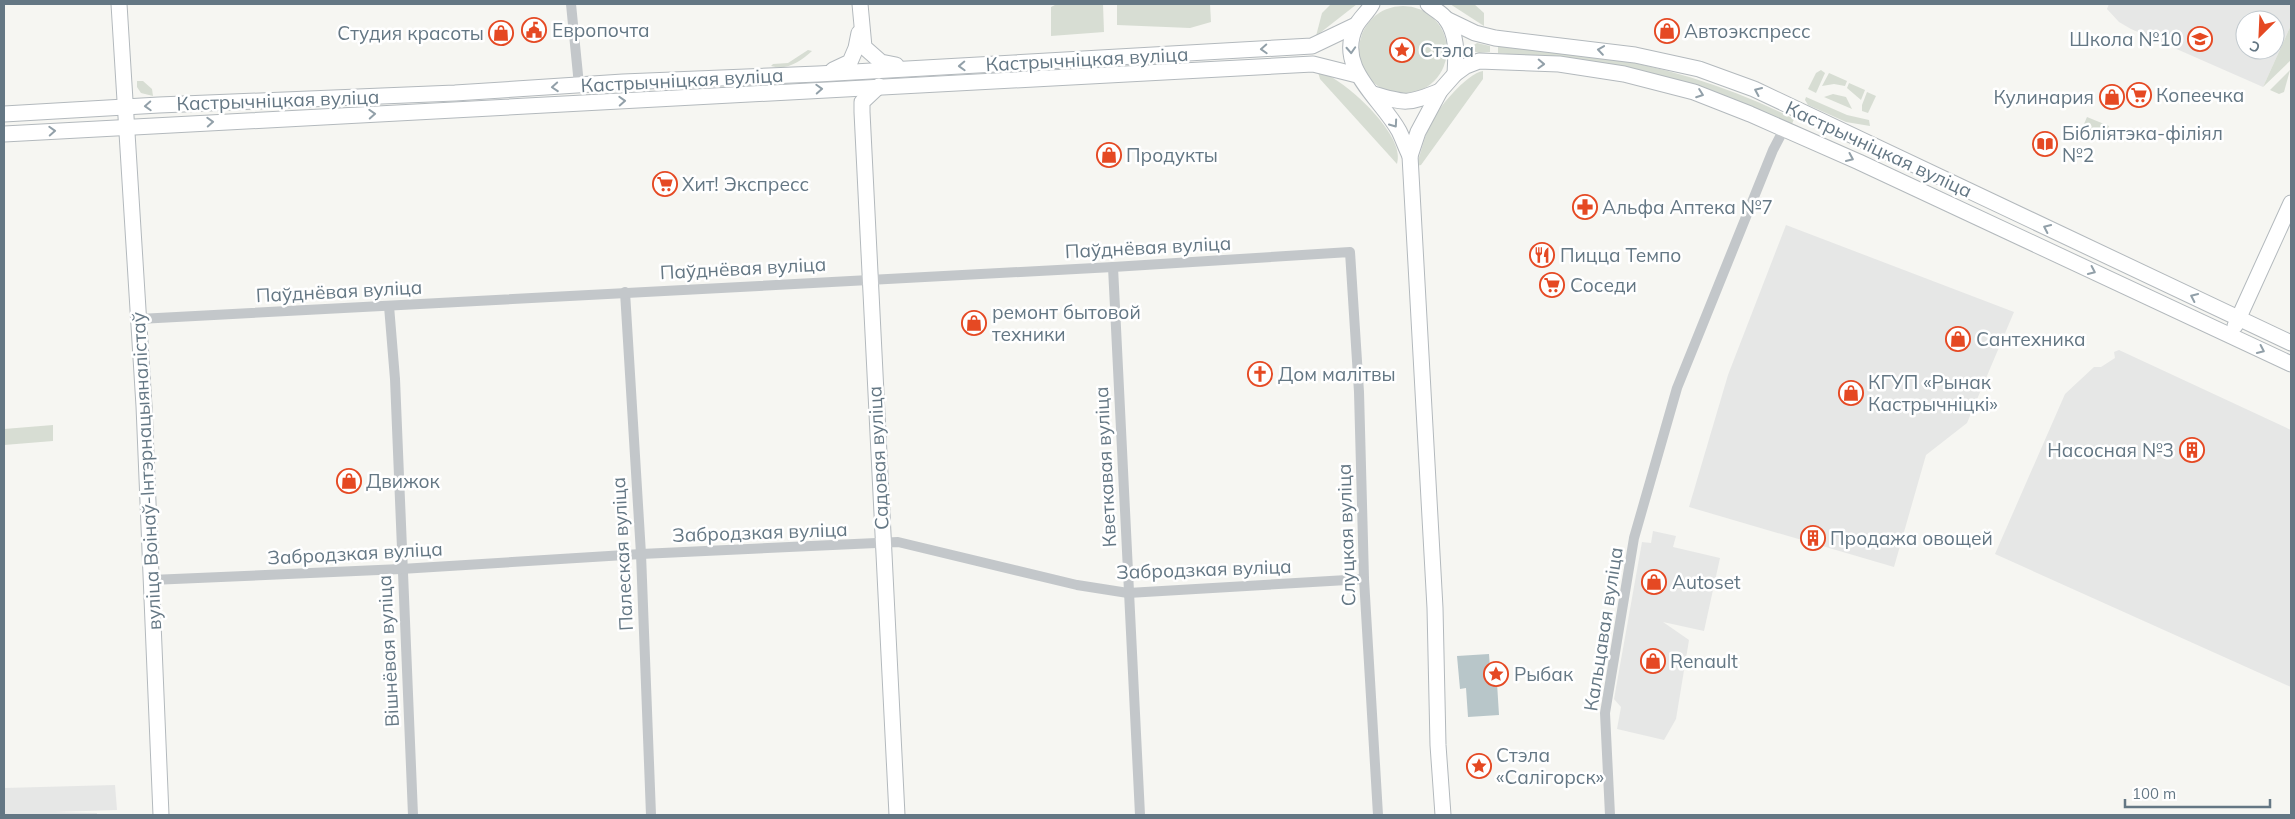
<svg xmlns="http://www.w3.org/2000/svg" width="2295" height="819" font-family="Mulish,sans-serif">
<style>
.built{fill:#e6e7e6;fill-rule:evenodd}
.green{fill:#d7ddd3}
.water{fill:#b8c6c9}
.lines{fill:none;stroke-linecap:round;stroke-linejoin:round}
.secondary-casing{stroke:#b3b9bd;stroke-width:17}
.street{stroke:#c3c7ca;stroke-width:10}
.secondary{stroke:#fff;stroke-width:15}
.oneway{stroke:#92a0a9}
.labels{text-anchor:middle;stroke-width:5;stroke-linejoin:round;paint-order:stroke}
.poi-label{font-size:19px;fill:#647784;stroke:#fff;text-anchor:start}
.street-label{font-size:19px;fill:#647784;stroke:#fff}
</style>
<rect width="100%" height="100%" fill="#f6f6f2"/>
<g class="built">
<path d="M2109,4h182v21l-28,62 -132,-58 -12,-7 -12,-13zM2245,20h30v30h-30z"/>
<polygon points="1786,225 2014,312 1967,423 1926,455 1894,567 1689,507 1728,375"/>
<polygon points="2119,350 2291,430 2291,687 1995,554 2065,394 2094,367 2101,367 2115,358 2114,352"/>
<polygon points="1653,531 1676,536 1673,547 1720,558 1704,631 1663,622 1689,640 1676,719 1664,740 1617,729 1621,707 1614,699 1642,542 1651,543"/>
<polygon points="115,785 117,810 55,812 97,813 97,815 4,815 4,788"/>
</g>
<g class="green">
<polygon points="1057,4 1103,4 1104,32 1051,36 1051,7"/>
<polygon points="1117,4 1210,4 1211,22 1190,28 1117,25"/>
<polygon points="1331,4 1357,4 1316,36 1322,13"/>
<polygon points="1450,4 1474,4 1484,13 1484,26"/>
<circle cx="1403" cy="50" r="44"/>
<polygon points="2291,25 2291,60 2263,87"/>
<polygon points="1477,43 1490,46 1490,52 1479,53 1473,51 1474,45"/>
<path d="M1498,46c33,3 67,4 100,10 67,11 136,32 196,63l-2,5 -80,-32 -130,-31 -84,-8z"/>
<path d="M808,50l4,1c-11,10 -25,20 -41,15l2,-2 15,-1z"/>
<polygon points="1821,70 1825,73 1816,93 1808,89 1816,73"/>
<polygon points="2290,70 2284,92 2279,94 2270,90"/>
<path d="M1483,71v8l-62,86 -5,1c5,-13 8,-28 14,-41 6,-15 37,-52 53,-54z"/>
<path d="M1318,72c6,2 13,4 18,8 20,12 70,58 61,84l-77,-85z"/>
<polygon points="1829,73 1847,81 1845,86 1834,84 1822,86"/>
<polygon points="137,81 143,81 152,89 153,96 141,93 137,87"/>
<polygon points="1849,83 1865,90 1861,100 1847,88"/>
<polygon points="1867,92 1876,96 1868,113 1862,111 1862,105"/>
<polygon points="1833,94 1846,97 1852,109 1824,97"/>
<polygon points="1806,97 1847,115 1869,120 1870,126 1846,122 1808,105 1805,100"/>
<polygon points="2087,117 2109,126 2103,141 2081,131"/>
<polygon points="53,425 53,441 4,445 4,429"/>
</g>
<polygon class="water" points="1489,654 1491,683 1497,683 1499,715 1468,717 1466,688 1460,689 1457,656"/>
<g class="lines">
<defs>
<g id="secondary">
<polyline points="119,4 144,406 161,815"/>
<polyline points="860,4 864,47 881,62 896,65"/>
<path d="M1372,4c-4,8 -12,14 -16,22 -21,42 25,72 43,105 4,8 7,17 11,25"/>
<path d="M1428,4c5,5 14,9 18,15 12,17 10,36 9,55"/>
<polyline points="1446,19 1475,33 1495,38 1635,55 1699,69 1754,89 2291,343"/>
<polyline points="833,70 850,62 856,48 859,33"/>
<polyline points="879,86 862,102 862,112 897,815"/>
<path d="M1373,94c33,10 35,10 67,-3"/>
<polyline points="4,114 159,105 455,93 623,82 818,74 1312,46 1356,25"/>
<polyline points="4,134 1313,64 1357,75"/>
<polyline points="2235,326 2291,203"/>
<polyline points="1443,815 1438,745 1435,608 1410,156 1418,132 1440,91 1455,74 1466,66 1479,61 1559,64 1624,74 1694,92 1750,114 1859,162 2291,364"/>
</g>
</defs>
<use href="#secondary" class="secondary-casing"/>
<g class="street">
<polyline points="571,4 579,85"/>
<polyline points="1113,267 1140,815"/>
<polyline points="625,292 641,554 651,815"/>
<polyline points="389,306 395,379 413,815"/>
<polyline points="139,319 1113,267 1350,252 1359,392 1364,579 1378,815"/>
<polyline points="151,580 401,569 641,554 898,542 1077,585 1128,593 1364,579"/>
<polyline points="1610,815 1605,713 1634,538 1677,388 1773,150 1784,129"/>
</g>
<use href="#secondary" class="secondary"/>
</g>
<defs><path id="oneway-chevron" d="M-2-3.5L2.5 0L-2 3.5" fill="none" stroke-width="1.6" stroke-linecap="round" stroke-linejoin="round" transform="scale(1.25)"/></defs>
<g class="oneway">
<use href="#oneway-chevron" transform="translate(1264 49) rotate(177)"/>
<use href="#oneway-chevron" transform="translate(1351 50) rotate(87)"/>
<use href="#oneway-chevron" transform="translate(1601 50) rotate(-172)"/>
<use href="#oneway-chevron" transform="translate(1541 64) rotate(2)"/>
<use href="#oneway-chevron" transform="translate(962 66) rotate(178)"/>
<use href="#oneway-chevron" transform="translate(555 87) rotate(176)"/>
<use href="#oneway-chevron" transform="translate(819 89) rotate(-3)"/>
<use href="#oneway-chevron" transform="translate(1758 91) rotate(-156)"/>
<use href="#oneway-chevron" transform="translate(1700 94) rotate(20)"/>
<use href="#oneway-chevron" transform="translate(622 101) rotate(-3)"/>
<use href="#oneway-chevron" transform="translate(148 106) rotate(177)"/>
<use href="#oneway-chevron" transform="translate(372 114) rotate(-3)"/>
<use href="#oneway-chevron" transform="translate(210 122) rotate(-3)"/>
<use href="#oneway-chevron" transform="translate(1394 124) rotate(55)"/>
<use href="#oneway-chevron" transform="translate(52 131) rotate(-3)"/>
<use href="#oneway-chevron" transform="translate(1850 158) rotate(24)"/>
<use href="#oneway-chevron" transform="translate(2047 228) rotate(-155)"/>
<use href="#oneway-chevron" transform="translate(2092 271) rotate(25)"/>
<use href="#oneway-chevron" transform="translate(2194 297) rotate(-155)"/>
<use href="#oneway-chevron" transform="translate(2261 350) rotate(25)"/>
</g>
<defs>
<symbol id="civic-ring" viewBox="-11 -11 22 22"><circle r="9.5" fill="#fff" stroke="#e54923" stroke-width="1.5"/><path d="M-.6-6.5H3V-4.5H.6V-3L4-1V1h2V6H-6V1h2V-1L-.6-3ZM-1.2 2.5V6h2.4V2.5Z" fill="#e54923"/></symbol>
<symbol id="shop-ring" viewBox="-11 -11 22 22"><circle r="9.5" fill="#fff" stroke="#e54923" stroke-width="1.5"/><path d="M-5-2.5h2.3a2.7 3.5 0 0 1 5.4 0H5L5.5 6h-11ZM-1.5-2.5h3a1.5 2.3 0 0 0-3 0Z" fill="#e54923"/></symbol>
<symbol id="school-ring" viewBox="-11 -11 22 22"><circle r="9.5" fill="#fff" stroke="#e54923" stroke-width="1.5"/><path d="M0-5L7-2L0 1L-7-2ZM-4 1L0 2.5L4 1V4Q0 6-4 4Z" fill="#e54923"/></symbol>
<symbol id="sight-ring" viewBox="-11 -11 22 22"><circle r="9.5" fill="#fff" stroke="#e54923" stroke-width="1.5"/><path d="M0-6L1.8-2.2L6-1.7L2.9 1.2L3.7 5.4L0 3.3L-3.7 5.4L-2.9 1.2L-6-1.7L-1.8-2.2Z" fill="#e54923"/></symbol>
<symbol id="supermarket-ring" viewBox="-11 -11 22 22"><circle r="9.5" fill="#fff" stroke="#e54923" stroke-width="1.5"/><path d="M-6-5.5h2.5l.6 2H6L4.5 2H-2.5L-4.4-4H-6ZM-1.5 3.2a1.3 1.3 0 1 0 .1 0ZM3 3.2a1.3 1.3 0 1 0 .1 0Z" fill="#e54923"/></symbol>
<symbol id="library-ring" viewBox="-11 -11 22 22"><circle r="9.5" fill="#fff" stroke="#e54923" stroke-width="1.5"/><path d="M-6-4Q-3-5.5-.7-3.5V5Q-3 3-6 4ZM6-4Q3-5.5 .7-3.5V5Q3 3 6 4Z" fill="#e54923"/></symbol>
<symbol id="pharmacy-ring" viewBox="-11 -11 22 22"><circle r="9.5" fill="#fff" stroke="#e54923" stroke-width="1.5"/><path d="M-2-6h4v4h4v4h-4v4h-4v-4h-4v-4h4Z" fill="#e54923"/></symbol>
<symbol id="restaurant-ring" viewBox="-11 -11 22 22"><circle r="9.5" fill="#fff" stroke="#e54923" stroke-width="1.5"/><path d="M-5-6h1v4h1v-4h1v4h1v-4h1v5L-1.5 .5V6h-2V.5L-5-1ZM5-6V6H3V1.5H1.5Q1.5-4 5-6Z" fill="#e54923"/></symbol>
<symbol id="church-ring" viewBox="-11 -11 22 22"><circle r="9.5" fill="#fff" stroke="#e54923" stroke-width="1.5"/><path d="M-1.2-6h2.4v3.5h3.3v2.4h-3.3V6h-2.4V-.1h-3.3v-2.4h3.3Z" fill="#e54923"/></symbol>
<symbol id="building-ring" viewBox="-11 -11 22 22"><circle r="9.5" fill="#fff" stroke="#e54923" stroke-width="1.5"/><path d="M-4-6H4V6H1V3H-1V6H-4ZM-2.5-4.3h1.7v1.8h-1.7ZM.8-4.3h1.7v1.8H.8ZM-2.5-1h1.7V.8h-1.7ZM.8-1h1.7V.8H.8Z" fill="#e54923"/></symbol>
</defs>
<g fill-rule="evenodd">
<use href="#civic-ring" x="520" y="16" width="28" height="28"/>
<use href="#shop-ring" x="1653" y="17" width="28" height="28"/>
<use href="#shop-ring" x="487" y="19" width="28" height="28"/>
<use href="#school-ring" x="2186" y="25" width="28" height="28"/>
<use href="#sight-ring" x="1388" y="36" width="28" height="28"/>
<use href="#supermarket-ring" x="2125" y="81" width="28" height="28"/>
<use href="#shop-ring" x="2098" y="83" width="28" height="28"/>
<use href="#library-ring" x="2031" y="130" width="28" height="28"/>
<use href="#shop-ring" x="1095" y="141" width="28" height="28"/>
<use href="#supermarket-ring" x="651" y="170" width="28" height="28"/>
<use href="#pharmacy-ring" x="1571" y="193" width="28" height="28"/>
<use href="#restaurant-ring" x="1528" y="241" width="28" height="28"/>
<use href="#supermarket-ring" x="1538" y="271" width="28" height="28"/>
<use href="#shop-ring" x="960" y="309" width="28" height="28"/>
<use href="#shop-ring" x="1944" y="325" width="28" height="28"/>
<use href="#church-ring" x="1246" y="360" width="28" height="28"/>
<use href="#shop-ring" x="1837" y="379" width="28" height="28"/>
<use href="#building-ring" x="2178" y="436" width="28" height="28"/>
<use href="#shop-ring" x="335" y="467" width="28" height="28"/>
<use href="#building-ring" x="1799" y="524" width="28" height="28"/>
<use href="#shop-ring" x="1640" y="568" width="28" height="28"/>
<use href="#shop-ring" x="1639" y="647" width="28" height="28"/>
<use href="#sight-ring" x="1482" y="660" width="28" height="28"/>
<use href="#sight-ring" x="1465" y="752" width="28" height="28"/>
</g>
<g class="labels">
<g class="poi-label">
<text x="552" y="37">Европочта</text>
<text x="1684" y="38">Автоэкспресс</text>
<text x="484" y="40" text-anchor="end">Студия красоты</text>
<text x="2182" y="46" text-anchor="end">Школа №10</text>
<text x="1420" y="57">Стэла</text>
<text x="2156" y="102">Копеечка</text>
<text x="2094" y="104" text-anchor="end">Кулинария</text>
<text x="2062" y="140">Бібліятэка-філіял<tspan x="2062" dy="22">№2</tspan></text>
<text x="1126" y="162">Продукты</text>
<text x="682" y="191">Хит! Экспресс</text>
<text x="1602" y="214">Альфа Аптека №7</text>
<text x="1560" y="262">Пицца Темпо</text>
<text x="1570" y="292">Соседи</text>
<text x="992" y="319">ремонт бытовой<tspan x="992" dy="22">техники</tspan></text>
<text x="1976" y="346">Сантехника</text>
<text x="1278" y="381">Дом малітвы</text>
<text x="1868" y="389">КГУП «Рынак<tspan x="1868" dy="22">Кастрычніцкі»</tspan></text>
<text x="2174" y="457" text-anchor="end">Насосная №3</text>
<text x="366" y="488">Движок</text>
<text x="1830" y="545">Продажа овощей</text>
<text x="1672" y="589">Autoset</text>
<text x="1670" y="668">Renault</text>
<text x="1514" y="681">Рыбак</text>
<text x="1496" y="762">Стэла<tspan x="1496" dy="22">«Салігорск»</tspan></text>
</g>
<g class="street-label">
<text transform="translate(1087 59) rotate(-3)" y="7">Кастрычніцкая вуліца</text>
<text transform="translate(682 80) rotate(-3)" y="7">Кастрычніцкая вуліца</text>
<text transform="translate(278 100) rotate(-2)" y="7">Кастрычніцкая вуліца</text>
<text transform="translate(1879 149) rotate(25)" y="7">Кастрычніцкая вуліца</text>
<text transform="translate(1148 247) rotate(-3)" y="7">Паўднёвая вуліца</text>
<text transform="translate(743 268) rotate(-3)" y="7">Паўднёвая вуліца</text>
<text transform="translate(339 291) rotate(-3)" y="7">Паўднёвая вуліца</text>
<text transform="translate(878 458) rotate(-93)" y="7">Садовая вуліца</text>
<text transform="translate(1105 467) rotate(-93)" y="7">Кветкавая вуліца</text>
<text transform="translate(146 471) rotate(-93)" y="7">вуліца Воінаў-Інтэрнацыяналістаў</text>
<text transform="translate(760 532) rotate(-2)" y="7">Забродзкая вуліца</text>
<text transform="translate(1346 535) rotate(-92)" y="7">Слуцкая вуліца</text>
<text transform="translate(355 553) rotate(-3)" y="7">Забродзкая вуліца</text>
<text transform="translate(622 554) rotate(-93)" y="7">Палеская вуліца</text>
<text transform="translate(1204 569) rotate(-2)" y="7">Забродзкая вуліца</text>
<text transform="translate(1603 629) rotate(-81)" y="7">Кальцавая вуліца</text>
<text transform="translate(388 651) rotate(-93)" y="7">Вішнёвая вуліца</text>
</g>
</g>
<rect width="2295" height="819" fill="none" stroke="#647784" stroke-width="10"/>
<g transform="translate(2260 35) rotate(204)"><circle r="24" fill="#ffffff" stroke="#c1c9ce"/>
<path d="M0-4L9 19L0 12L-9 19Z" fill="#e54923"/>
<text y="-8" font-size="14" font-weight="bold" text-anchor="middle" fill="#647784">С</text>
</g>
<path d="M2125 799v8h145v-8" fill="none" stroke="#647784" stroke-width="2.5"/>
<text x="2132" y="799" font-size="15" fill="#647784" stroke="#ffffff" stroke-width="4" paint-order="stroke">100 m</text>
</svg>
